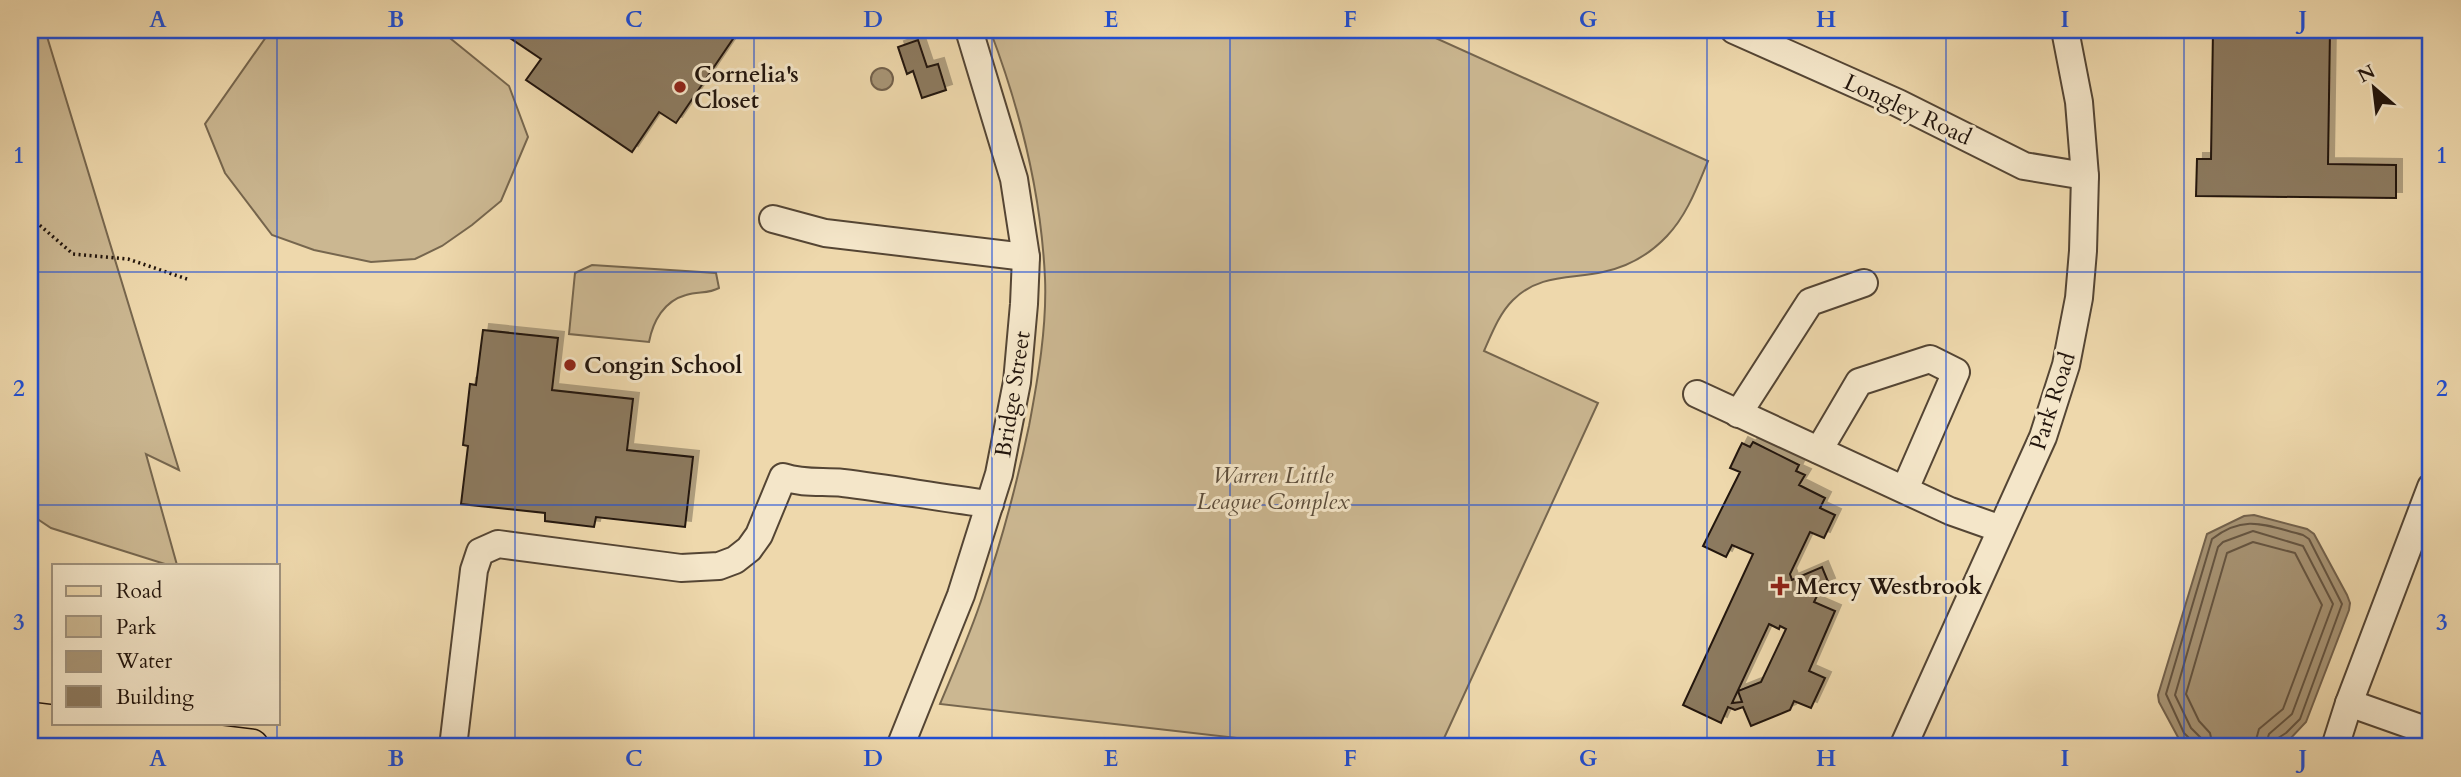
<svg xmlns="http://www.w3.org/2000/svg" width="2461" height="777" font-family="Cardo,serif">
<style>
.green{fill:#cbb791;stroke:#76664e;stroke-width:2}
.water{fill:#a89576;stroke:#72614c;stroke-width:2}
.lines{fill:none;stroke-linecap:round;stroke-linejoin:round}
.shore{stroke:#645441;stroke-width:2}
.building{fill:#8c7a5f;stroke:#21140c;stroke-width:2;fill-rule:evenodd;filter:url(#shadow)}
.minor-casing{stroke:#544534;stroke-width:30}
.major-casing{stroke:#21140c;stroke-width:38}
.path{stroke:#21140c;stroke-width:3.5;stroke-dasharray:2 3.5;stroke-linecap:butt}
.minor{stroke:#f4e6c9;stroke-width:26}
.major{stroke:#eed8ac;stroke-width:35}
.grid{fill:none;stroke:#1d4ed8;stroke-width:2;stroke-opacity:0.55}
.poi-dot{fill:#8f2418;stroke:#f4e6c9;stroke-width:2.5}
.labels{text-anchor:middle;stroke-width:6;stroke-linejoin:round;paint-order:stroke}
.poi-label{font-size:23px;font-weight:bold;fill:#21140c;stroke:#f4e6c9;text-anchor:start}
.street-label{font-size:23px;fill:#21140c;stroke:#f4e6c9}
.park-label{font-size:23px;font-style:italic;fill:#5c4d3b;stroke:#f4e6c9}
.neatline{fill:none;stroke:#1d4ed8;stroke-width:2.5}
.grid-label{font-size:23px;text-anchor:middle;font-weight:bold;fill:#1d4ed8}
</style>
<defs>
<filter id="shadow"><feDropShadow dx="6" dy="-6" stdDeviation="0" flood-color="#0004"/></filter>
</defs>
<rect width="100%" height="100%" fill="#eed8ac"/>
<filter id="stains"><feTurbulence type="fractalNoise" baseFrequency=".00286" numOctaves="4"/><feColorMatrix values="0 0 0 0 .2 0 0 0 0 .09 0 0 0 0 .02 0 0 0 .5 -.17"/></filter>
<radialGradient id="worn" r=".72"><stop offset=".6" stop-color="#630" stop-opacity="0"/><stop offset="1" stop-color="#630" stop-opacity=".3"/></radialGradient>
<g class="green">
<polygon points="30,30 45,30 179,470 146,454 177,565 168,565 51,528 30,514"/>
<polygon points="271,30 440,30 509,86 528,137 501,201 472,225 442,246 415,259 371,262 314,250 272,235 225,173 205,124"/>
<path d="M990,30h428l290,131c-11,26 -21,54 -41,75 -17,18 -40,31 -64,36 -33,7 -64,2 -90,28 -14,14 -21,33 -29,51l114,52 -158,344h-125l-375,-43c15,-36 31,-72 43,-109 19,-55 34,-112 46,-169 9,-48 18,-99 16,-148 -4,-85 -25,-169 -55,-248z"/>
<path d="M592,265l124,8 3,15c-11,6 -21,3 -33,7 -22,6 -33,26 -37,47l-80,-8 6,-61z"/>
</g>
<g class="water">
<circle cx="882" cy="79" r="11"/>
<polygon points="2254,515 2307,529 2314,534 2347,595 2350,603 2349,610 2306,722 2290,739 2275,747 2188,745 2179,739 2159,702 2158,695 2207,534 2244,516"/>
</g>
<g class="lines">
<g class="shore">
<path d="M2194,747l-1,-5 -9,-9 -18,-39 46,-155c33,-26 55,-13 91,-4l6,4 33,65 -42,115 -14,14 -11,7 -2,7"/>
<polyline points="2203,747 2201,738 2191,728 2175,695 2218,547 2223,542 2253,531 2303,546 2333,604 2292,714 2269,734 2265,747"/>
<polyline points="2213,747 2210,733 2199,721 2186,694 2227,553 2253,542 2295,553 2322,605 2283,709 2259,729 2254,747"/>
</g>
</g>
<g class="building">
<polygon points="498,30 739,30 676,123 659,112 632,152 526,80 541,59"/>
<polygon points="2213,30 2330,30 2328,164 2396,165 2396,198 2196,196 2197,159 2211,159"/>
<polygon points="918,40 927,67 938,64 946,90 922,98 913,71 907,74 898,47"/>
<polygon points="483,330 558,338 552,390 633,399 627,450 693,457 685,527 596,517 594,527 545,521 545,513 461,504 468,446 463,445 470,384 476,385"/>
<path d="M1753,442l46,23 -3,6 9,4 -6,10 26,13 -5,10 15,7 -11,23 -14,-6 -20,42 2,6 30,-13 7,17 -13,5 2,5 -4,8 21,9 -26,60 16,7 -14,30 -17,-7 -4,9 -39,16 -8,-19 -8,3 -7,-3 -7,16 -38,-18 70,-151 -21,-9 -6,12 -23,-11 37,-74 -10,-4 9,-19 3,-6 8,4zM1769,624l10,5 1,-3 6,3 -25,53 -23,9 4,11 -10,1z"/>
</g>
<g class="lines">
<defs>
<g id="minor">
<polyline points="1734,30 1898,103 2024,166 2085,176"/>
<polyline points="773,219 825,233 1026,257"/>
<polyline points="1697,394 1950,511 2001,529"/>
<polyline points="1738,414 1810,302 1864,283"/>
<polyline points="1819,450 1859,382 1930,359 1956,372 1905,489"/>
<polyline points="2349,703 2431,732"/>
<path d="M453,747l21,-177 6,-18 18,-8 183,24 38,-2 16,-6 14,-11 10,-14 24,-58c20,7 39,4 60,6 49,6 98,15 147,21"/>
<polyline points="900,747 961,595 999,474 1017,382 1024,304 1026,257 1014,179 969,30"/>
<polyline points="1903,747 2043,437 2066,365 2079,298 2083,251 2085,176 2079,102 2065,30"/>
<polyline points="2335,747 2349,703 2431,487"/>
</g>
<polyline id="major" points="30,720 251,747"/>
</defs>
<use href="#minor" class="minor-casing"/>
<use href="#major" class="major-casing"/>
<polyline class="path" points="30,222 36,222 73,254 128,259 187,279"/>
<use href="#minor" class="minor"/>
<use href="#major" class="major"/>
</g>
<path class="grid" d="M277,30v535M515,30v717M754,30v717M992,30v717M1230,30v717M1469,30v717M1707,30v717M1946,30v717M2184,30v717M30,272h2401M30,505h2401M277,723v24"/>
<g class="poi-dot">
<circle cx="680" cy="87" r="7"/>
<circle cx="570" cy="365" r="7"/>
<path d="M1776.5 575.5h7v7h7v7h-7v7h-7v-7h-7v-7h7z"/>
</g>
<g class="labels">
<g class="poi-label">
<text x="694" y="82">Cornelia's<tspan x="694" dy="26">Closet</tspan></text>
<text x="584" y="373">Congin School</text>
<text x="1796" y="594">Mercy Westbrook</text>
</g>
<g class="street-label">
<text transform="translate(1908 109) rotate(25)" y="8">Longley Road</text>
<text transform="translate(1012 394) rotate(-81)" y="8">Bridge Street</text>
<text transform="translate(2052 401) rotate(-72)" y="8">Park Road</text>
</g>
<g class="park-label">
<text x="1273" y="483">Warren Little<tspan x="1273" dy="26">League Complex</tspan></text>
</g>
</g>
<rect width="2461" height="777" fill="none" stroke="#eed8ac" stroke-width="77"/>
<rect x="52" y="564" width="228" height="161" fill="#f4e6c9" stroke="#a0927d" stroke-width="2"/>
<rect x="66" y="586" width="35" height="10" fill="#eed8ac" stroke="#a0927d" stroke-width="2"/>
<text x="116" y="598" font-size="21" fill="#21140c">Road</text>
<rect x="66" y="616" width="35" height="21" fill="#cbb791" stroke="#a0927d" stroke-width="2"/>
<text x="116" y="634" font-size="21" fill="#21140c">Park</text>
<rect x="66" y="651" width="35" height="21" fill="#a89576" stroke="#a0927d" stroke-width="2"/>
<text x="116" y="668" font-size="21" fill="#21140c">Water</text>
<rect x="66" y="686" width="35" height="21" fill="#8c7a5f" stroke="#a0927d" stroke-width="2"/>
<text x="116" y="704" font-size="21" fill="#21140c">Building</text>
<g transform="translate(2374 88) rotate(332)" stroke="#f4e6c9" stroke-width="5" paint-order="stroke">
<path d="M0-5L12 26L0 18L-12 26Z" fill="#21140c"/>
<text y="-10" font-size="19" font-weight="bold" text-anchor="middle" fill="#21140c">N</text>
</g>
<rect x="38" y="38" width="2384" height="700" class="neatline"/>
<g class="grid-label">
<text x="158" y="27">A</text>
<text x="396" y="27">B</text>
<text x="634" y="27">C</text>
<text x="873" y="27">D</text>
<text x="1111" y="27">E</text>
<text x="1350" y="27">F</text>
<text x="1588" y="27">G</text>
<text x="1826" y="27">H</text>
<text x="2065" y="27">I</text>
<text x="2303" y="27">J</text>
<text x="19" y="163">1</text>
<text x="2442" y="163">1</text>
<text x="19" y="396">2</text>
<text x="2442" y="396">2</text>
<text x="19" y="630">3</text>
<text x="2442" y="630">3</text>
<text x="158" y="766">A</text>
<text x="396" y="766">B</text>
<text x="634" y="766">C</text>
<text x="873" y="766">D</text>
<text x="1111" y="766">E</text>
<text x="1350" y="766">F</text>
<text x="1588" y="766">G</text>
<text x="1826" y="766">H</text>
<text x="2065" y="766">I</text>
<text x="2303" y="766">J</text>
</g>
<rect width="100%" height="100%" filter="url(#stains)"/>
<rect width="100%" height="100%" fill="url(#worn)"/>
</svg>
